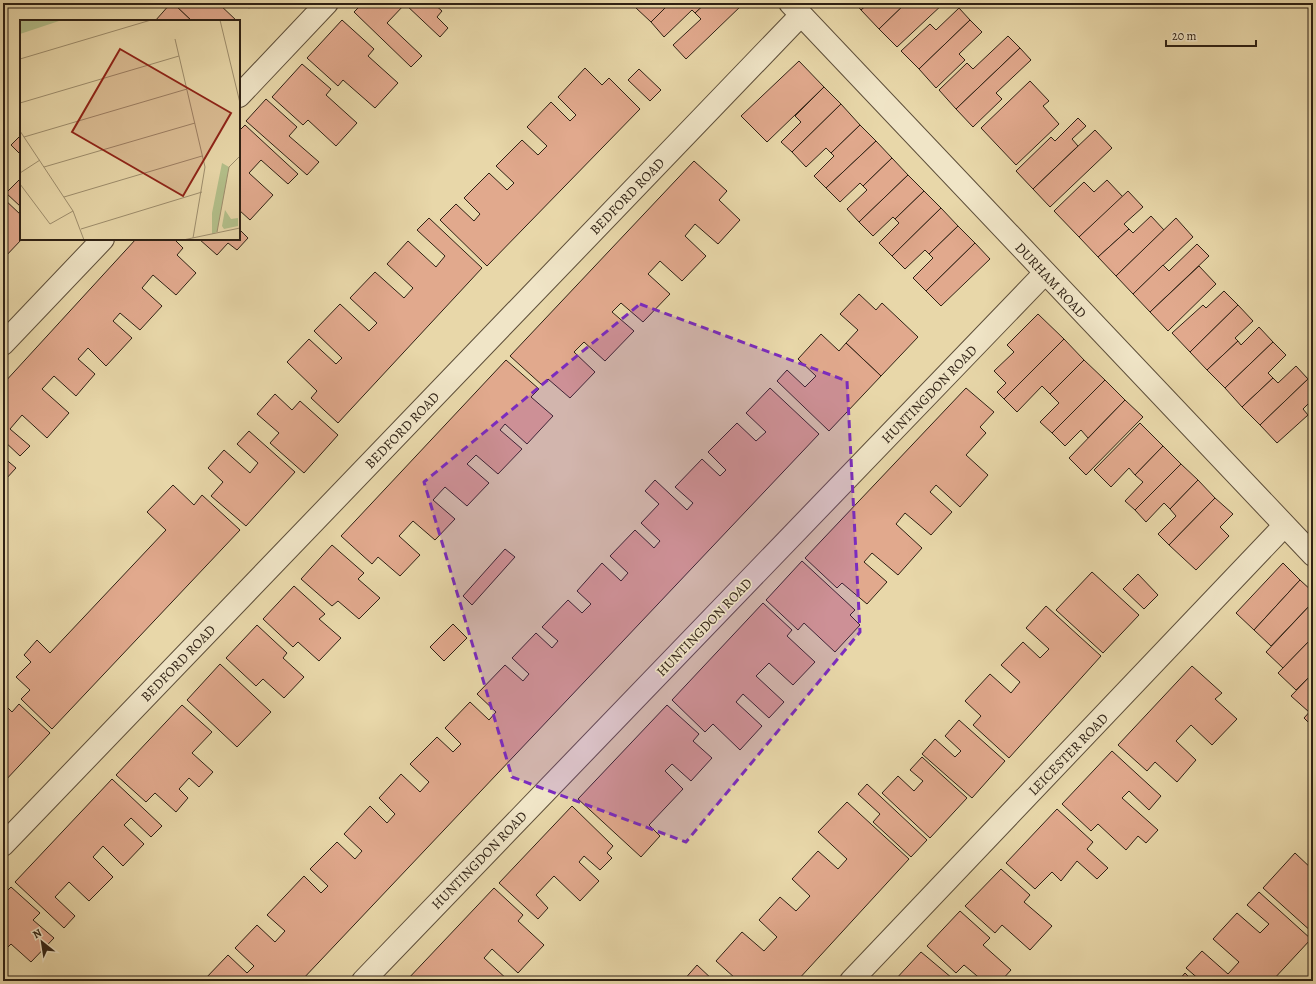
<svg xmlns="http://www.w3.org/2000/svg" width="1316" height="984" font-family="Alegreya,serif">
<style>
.building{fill:#e1a98d;stroke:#2f2114}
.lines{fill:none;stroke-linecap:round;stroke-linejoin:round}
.minor-casing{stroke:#5d4e39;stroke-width:24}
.minor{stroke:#f0e5c7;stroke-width:22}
.marked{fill:#7b2cbf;fill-opacity:0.2;stroke:#7b2cbf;stroke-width:3;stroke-dasharray:8 5;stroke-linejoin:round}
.labels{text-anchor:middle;stroke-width:3.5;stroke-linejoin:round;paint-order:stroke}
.street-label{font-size:14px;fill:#2f2114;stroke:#f0e5c7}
.inset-road{fill:none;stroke:#9e8e6d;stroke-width:1}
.view{fill:#8f2418;fill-opacity:0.15;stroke:#8f2418;stroke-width:2}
.inset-edge{fill:none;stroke:#2f2114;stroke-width:2}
</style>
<rect width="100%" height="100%" fill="#e8d7a9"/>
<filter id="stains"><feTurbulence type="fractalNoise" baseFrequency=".005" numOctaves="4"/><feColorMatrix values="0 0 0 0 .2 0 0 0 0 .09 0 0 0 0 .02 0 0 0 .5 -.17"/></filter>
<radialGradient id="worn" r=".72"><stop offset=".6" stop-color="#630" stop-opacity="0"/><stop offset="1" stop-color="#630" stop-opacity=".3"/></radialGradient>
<g class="building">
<polygon points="171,3 173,3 192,21 155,21"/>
<polygon points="173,3 218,3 237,21 192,21"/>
<polygon points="243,3 255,3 249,8"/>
<polygon points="363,3 433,3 442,11 437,17 448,28 440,37 405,4 387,23 422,56 411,67 354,12"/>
<polygon points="641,3 670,3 651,22 636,8"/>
<polygon points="670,3 706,3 695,13 692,10 664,37 651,22"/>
<polygon points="706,3 743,4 686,59 673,45 701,19 695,13"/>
<polygon points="855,3 869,3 861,10"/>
<polygon points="869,3 906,3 879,29 861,10"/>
<polygon points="906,3 944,3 897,47 879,29"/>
<polygon points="1304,3 1313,3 1313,12"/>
<polygon points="959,8 970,20 919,69 901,51 930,24 936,30"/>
<polygon points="342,20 374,49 368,56 398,83 375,108 343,80 338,86 307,58"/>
<polygon points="970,20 982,32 959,54 965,60 936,88 919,69"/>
<polygon points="1008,36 1020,48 956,109 939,90 967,63 973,69"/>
<polygon points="1020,48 1031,60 996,93 1002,99 973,127 956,109"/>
<polygon points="799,61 824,87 767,142 741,116"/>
<polygon points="302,64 331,89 326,95 357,123 336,146 308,120 303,125 272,97"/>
<polygon points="585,68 602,85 609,78 640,109 487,266 440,220 456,204 474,221 480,214 464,198 489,173 507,190 514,183 496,166 522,140 538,155 547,146 527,127 551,102 570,121 576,115 558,97"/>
<polygon points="639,69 661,90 650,101 628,80"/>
<polygon points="1030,81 1049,101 1043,106 1059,124 1016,165 981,128"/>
<polygon points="824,87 841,104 792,152 781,142 801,122 795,116"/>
<polygon points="266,99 297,127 289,136 319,162 307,175 246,121"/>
<polygon points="841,104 860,125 831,153 826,148 806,167 792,152"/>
<polygon points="1078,118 1086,126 1072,139 1078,146 1033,189 1016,171 1051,137 1055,141"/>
<polygon points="245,125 298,174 288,184 261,160 249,173 273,195 250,220 239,210 239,131"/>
<polygon points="860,125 876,141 826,188 814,176 834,156 831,153"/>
<polygon points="1095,130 1112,148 1050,207 1033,189"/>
<polygon points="21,135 21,155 11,145"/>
<polygon points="876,141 892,158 863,186 860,183 840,202 826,188"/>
<polygon points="892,158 908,175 859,222 847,209 867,190 863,186"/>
<polygon points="694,161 727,191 719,200 740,220 718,244 695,224 685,236 706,256 682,281 660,261 648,274 670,294 643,322 621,303 612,312 634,331 605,361 584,342 574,352 595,372 570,398 548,379 542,385 510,356"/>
<polygon points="908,175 924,191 895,219 893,217 873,236 859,222"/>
<polygon points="21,178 21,207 6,193"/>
<polygon points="1107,180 1123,197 1079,237 1054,211 1084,182 1094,192"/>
<polygon points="924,191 941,208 892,256 879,243 899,223 895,219"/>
<polygon points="1128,191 1143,207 1124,224 1129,229 1098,257 1079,237"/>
<polygon points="3,198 21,215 22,239 3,259"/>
<polygon points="941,208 958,226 929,254 925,250 905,269 892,256"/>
<polygon points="1151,216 1164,230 1116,276 1098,257 1129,229 1133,233"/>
<polygon points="429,218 482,268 338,423 311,398 317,391 287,362 309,339 336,364 342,358 314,331 340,304 369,331 377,323 350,298 375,272 404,298 413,288 387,264 408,241 436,267 445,256 417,230"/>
<polygon points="1176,218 1193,237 1133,294 1116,276"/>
<polygon points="958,226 975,243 926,291 913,278 933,258 929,254"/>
<polygon points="239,229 248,238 237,250 228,243 217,255 199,239 239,239"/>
<polygon points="136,239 174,239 183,248 177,255 196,273 176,295 153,275 142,288 162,306 140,330 120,313 113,321 132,338 106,366 88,348 78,359 95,374 76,396 54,376 42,389 69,413 47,438 22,415 10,429 30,446 20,456 3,440 3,384"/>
<polygon points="975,243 990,259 941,306 926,291"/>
<polygon points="1197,244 1209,256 1150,312 1133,294 1163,265 1169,271"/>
<polygon points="1199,266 1216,284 1168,331 1150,312"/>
<polygon points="1224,291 1238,305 1190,352 1172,333 1203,305 1206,308"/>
<polygon points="859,294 876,310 882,303 918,337 881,376 846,343 858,330 840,314"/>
<polygon points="1238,305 1253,321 1235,338 1238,341 1207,370 1190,352"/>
<polygon points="1038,314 1064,339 1004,399 997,392 1006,383 994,371 1014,352 1007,345"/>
<polygon points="1259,327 1273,342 1225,388 1207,370 1238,341 1241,345"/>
<polygon points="821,334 839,351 846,343 881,376 829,431 777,381 787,370 805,387 816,376 798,359"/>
<polygon points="1064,339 1084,360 1050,394 1042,386 1017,412 1004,399"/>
<polygon points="1273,342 1286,355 1268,373 1273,378 1242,407 1225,388"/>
<polygon points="506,360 539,389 531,397 553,416 527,444 505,424 500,430 522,449 498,474 476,455 467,464 489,483 467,506 445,487 433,500 455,519 435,540 413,521 399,536 420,555 400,576 378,557 372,564 341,536"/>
<polygon points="1084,360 1105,380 1052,433 1040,422 1059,403 1050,394"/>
<polygon points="1296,366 1308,379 1260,425 1242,407 1273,378 1278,383"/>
<polygon points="1308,379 1313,384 1313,399 1303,409 1308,415 1277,443 1260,425"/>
<polygon points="1105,380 1125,400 1088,438 1081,430 1065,446 1052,433"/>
<polygon points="770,388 819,434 301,981 204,980 228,955 247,973 254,966 235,948 257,925 275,942 285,931 267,915 304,876 321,893 328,886 310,869 337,842 355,859 362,851 344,834 370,806 387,823 395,814 379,798 401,774 420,792 429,782 410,764 437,737 453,752 461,744 445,728 470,702 489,720 496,712 477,694 505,665 523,681 529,674 512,658 536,633 552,648 558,641 542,627 568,600 582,613 591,604 577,591 602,563 621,581 628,573 610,556 635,530 654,548 660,541 641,523 659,504 645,491 655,480 687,510 693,503 675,487 702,459 720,476 726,470 708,452 737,423 756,441 766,432 746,413"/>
<polygon points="966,388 994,412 980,427 986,433 966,455 988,475 960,507 936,485 930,492 952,512 931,535 905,513 896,524 922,548 898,575 872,553 864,562 887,582 867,604 842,583 837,588 805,558"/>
<polygon points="275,394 292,410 300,401 338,435 304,473 270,443 279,433 257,414"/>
<polygon points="1125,400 1143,417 1086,475 1069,458"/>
<polygon points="1140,423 1163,446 1135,475 1129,468 1111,487 1094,470"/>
<polygon points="249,431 295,472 246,526 211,496 223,482 208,468 224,450 250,473 258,463 237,444"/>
<polygon points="1163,446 1181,464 1135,510 1125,501 1143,482 1135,475"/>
<polygon points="3,457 16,468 5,480 3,479"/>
<polygon points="1181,464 1198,480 1170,509 1164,503 1146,522 1135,510"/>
<polygon points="1198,480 1215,498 1169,545 1158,534 1176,516 1170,509"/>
<polygon points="173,485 194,505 202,495 240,530 52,729 21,699 30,690 16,677 31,662 24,655 37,640 50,653 166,530 147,512"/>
<polygon points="1215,498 1233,514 1220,527 1229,536 1196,570 1169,545"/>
<polygon points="332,545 364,573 358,579 380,598 359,619 338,601 332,606 301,579"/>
<polygon points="505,549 515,557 472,605 463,596"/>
<polygon points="802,561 855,610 850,615 860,625 835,652 804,623 798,630 766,600"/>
<polygon points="1283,563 1300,580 1254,630 1236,613"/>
<polygon points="1092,572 1139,615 1103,653 1056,610"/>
<polygon points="1138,574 1158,595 1144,609 1123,589"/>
<polygon points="1300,580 1313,592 1313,602 1271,646 1254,630"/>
<polygon points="294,586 325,614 319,619 341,638 319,661 298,642 293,647 263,619"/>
<polygon points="1313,602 1313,637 1283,668 1266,652"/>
<polygon points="763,603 792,630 787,636 815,662 793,685 769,663 756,676 784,702 769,718 743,694 736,702 762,726 740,750 713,724 705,732 672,700"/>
<polygon points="1046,606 1101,656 1009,758 973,725 981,716 965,701 990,674 1011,693 1020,682 1001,665 1023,642 1040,658 1049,649 1026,628"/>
<polygon points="453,624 467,638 444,661 430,647"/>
<polygon points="257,625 287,653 283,658 304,677 284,698 263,679 256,686 226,658"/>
<polygon points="1313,637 1313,673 1296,690 1278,673"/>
<polygon points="220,664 271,712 237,747 187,700"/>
<polygon points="1192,666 1222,693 1215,699 1237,719 1212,745 1191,725 1176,741 1196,760 1177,782 1155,762 1147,771 1118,745"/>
<polygon points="1313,673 1313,708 1309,712 1291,696"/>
<polygon points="3,703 12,712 19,704 50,733 3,783"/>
<polygon points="182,705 212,732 192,753 213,772 199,787 189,778 179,789 188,798 176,812 155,793 146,802 116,775"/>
<polygon points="667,705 699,734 693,741 712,758 691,781 672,764 665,771 683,789 649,825 660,836 641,857 578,799"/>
<polygon points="1313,708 1313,727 1304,718"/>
<polygon points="959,720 1005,761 972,798 922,754 935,739 955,757 961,751 945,736"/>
<polygon points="1112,751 1161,796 1149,810 1129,791 1122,798 1158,830 1146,843 1138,836 1126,850 1098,824 1091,831 1062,804"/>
<polygon points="922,757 967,798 930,838 882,793 898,776 914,791 923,781 910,770"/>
<polygon points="112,779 162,826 151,837 131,818 124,825 144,844 123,866 103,846 93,857 113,877 89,901 69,882 55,897 75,916 64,928 15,882"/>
<polygon points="867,784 927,840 911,857 873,822 880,814 858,794"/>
<polygon points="847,802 909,859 797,981 733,981 735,978 716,961 742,932 764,951 777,937 759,920 780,897 796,911 810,896 792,879 818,851 838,869 847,859 818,832"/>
<polygon points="572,806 613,846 607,853 612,858 600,870 584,856 579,862 599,881 580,901 554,876 536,895 548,908 538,919 499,883"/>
<polygon points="1057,809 1093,842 1087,849 1108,868 1097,879 1077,861 1061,881 1052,872 1035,889 1006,863"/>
<polygon points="1295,853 1313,870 1313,933 1263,888"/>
<polygon points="1001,869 1030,895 1024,902 1052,926 1030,950 1002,925 995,933 965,906"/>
<polygon points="11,887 40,913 33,920 54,938 31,962 11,944 3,952 3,895"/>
<polygon points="494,888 523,915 518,921 544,945 518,973 492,949 484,958 509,981 406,981"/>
<polygon points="1259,892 1311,939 1272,981 1201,981 1186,968 1202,951 1228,974 1239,962 1213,939 1237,913 1260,933 1269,924 1247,905"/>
<polygon points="960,911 990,938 983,945 1011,970 1001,981 983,981 964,965 956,973 927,946"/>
<polygon points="921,952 952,978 949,981 894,981"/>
<polygon points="697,965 714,981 683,981"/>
<polygon points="3,972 12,981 3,981"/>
<polygon points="1185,973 1193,981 1178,981"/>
</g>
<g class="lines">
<defs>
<g id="minor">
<polyline points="790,3 1313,555"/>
<polyline points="239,96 327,3"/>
<polyline points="3,344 103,239"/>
<polyline points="3,845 801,15"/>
<polyline points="363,981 1045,273"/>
<polyline points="851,981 1284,526"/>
</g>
</defs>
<use href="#minor" class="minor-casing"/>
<use href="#minor" class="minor"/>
</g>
<path class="marked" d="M640,304l207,77 13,251 -174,210 -174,-65 -88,-295z"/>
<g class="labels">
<g class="street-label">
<text transform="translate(627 196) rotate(-46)" y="5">BEDFORD ROAD</text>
<text transform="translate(1051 280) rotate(47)" y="5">DURHAM ROAD</text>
<text transform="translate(929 394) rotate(-46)" y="5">HUNTINGDON ROAD</text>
<text transform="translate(402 430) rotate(-46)" y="5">BEDFORD ROAD</text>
<text transform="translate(704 627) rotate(-46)" y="5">HUNTINGDON ROAD</text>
<text transform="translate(178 663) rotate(-46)" y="5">BEDFORD ROAD</text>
<text transform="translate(1068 754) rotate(-46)" y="5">LEICESTER ROAD</text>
<text transform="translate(479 860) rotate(-46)" y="5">HUNTINGDON ROAD</text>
</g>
</g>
<g transform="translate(20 20)">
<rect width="220" height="220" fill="#e8d7a9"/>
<path d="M0,0h42l-42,14zM202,143l7,4 -12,65 -5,2v-21zM205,190l6,9 7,-1v8l-14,3 -2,-3z" fill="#b3bf8a"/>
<path class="inset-road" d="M200,0l20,83M155,19l30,128 -12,71M0,39l131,-39M0,83l159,-47M0,111l53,80 11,29M4,117l163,-48M24,147l151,-44M0,153l20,-13M0,164l30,40 23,-13M44,177l138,-41M61,209l121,-37M197,212l12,-65 11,-11M163,220l57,-12"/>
<path class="view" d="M100,29l111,64 -48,83 -111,-64z"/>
<rect width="220" height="220" class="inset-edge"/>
</g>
<rect width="1316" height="984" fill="none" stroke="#e8d7a9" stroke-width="16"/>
<rect x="4" y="4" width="1308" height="976" fill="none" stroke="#2f2114" stroke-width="2"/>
<rect x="8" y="8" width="1300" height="968" fill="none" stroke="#2f2114"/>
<g transform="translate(42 942) rotate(330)" stroke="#f0e5c7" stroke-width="3" paint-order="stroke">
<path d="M0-3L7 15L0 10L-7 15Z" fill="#2f2114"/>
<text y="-6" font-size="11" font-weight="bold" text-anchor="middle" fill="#2f2114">N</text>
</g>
<path d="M1166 40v6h90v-6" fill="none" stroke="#2f2114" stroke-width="2"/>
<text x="1172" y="40" font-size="12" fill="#2f2114" stroke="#f0e5c7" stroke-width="3" paint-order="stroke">20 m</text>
<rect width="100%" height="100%" filter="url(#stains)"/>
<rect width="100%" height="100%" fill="url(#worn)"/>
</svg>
